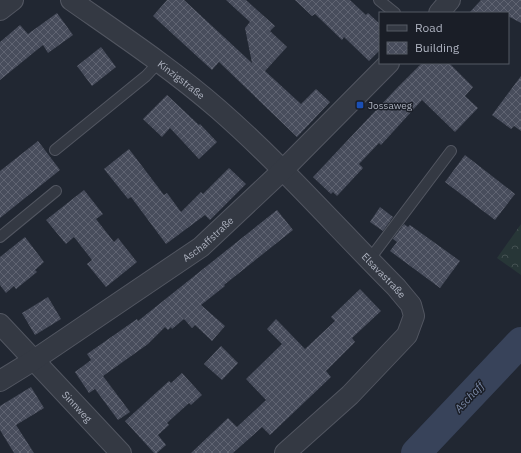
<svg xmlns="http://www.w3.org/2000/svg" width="521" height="453" font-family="'IBM Plex Sans',sans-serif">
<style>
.forest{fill:url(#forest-crowns)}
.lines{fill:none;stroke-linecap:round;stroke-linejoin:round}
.river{stroke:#38435a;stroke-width:30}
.building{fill:url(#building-cross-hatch)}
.service-casing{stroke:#525661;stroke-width:12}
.minor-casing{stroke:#525661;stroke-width:22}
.service{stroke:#343943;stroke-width:10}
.minor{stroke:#343943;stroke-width:20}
.transit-dot{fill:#1a4fb4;stroke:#1a1e27;stroke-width:1.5}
.labels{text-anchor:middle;stroke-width:3;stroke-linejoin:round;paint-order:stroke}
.street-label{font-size:10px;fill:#aeb3c0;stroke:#1a1e27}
.poi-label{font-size:10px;fill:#aeb3c0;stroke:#1a1e27;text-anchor:start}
.water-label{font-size:11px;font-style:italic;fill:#7a88a5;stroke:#1a1e27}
</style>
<defs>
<pattern id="forest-crowns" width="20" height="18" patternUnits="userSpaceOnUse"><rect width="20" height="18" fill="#273637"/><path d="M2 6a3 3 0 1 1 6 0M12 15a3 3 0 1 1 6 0" fill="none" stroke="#445152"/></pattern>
<pattern id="building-cross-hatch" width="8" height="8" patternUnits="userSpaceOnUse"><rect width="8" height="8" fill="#484d5c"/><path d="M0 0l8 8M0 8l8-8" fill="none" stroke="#606472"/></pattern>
</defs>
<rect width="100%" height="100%" fill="#212732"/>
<polygon class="forest" points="521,224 521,275 497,258"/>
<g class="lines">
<polyline class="river" points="416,453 521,342"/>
</g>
<g class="building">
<polygon points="167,0 184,0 252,63 245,28 250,22 226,0 246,0 275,26 270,31 287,47 265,71 301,104 316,89 330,102 297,137 219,62 212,70 153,16"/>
<polygon points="295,0 350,0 366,15 368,13 380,24 380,50 369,61 344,37 342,40 315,14 312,16"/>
<polygon points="481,0 521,0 521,23 508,16 508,13 469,13"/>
<polygon points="57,13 73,35 48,53 43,45 0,80 0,42 20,25 28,34"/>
<polygon points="101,47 116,67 92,86 77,66"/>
<polygon points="422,63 449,63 473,87 465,96 478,108 455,132 422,100 381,145 379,143 359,164 363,168 337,196 333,192 331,194 313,177 396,89"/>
<polygon points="521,76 521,131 514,126 511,129 492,115"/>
<polygon points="167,95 199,125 200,124 217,142 199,159 170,128 162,137 143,119"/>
<polygon points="38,141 60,170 0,218 0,171"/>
<polygon points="129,149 164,195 167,193 181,212 201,192 203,194 229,168 246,184 210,220 205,215 166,244 131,197 128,199 104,169"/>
<polygon points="465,155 515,194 495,220 445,182"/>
<polygon points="84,190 103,214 96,219 114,242 118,238 137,262 106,287 87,264 92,260 74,237 66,244 46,220"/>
<polygon points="380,207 393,217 383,231 370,222"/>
<polygon points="277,210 293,230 224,285 225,286 201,305 225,326 212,341 195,325 192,328 184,319 172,329 171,327 168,330 165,327 148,344 103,376 130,412 118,420 95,389 89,393 75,372 91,360 87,354 137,319 138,321"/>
<polygon points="404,224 408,227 410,225 460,261 440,288 390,251 397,242 393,239"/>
<polygon points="25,237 44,262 35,270 37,272 16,289 14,286 6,293 0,285 0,257"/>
<polygon points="360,289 381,311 352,338 355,342 326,371 331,377 291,415 270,435 262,427 233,453 191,453 228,418 237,427 266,400 246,379 282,344 267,329 276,319 305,349 335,321 331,317"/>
<polygon points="48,297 61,319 35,335 22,313"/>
<polygon points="221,346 238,363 222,380 204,364"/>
<polygon points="182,373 202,395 191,405 189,403 167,423 169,425 158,435 166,445 157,453 154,453 125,421 169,381 171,383"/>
<polygon points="31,387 44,408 16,425 34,453 14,453 0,430 0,406"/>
</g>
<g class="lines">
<defs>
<g id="service">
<polyline points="379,0 395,13"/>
<polyline points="55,150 146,76 159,62"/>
<polyline points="0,237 56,191"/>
<polyline points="369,260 451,151"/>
</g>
<g id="minor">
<path id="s1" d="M71,0c50,35 101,69 147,109 63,55 119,119 178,178l15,18 3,11 -7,19 -57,60 -65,58"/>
<polyline points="0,10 13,0"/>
<polyline points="439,13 450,0"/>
<path id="s2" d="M0,324l121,129"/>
<path id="s3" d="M0,381l34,-21 167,-113 82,-77 106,-107"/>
</g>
</defs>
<use href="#service" class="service-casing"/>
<use href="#minor" class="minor-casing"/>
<use href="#service" class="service"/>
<use href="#minor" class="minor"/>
</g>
<rect class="transit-dot" x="356" y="101" width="8" height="8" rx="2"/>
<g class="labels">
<g class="street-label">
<text dy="4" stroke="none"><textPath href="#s1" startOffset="136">Kinzigstraße</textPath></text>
<text dy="4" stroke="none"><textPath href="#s3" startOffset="252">Aschaffstraße</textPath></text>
<text dy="4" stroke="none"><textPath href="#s1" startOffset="418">Elsavastraße</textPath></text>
<text dy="4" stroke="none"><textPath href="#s2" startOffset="113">Sinnweg</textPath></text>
</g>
<g class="poi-label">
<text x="368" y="109">Jossaweg</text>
</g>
<g class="water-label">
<text transform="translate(469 397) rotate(-47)" y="4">Aschaff</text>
</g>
</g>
<rect x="379" y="12" width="130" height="52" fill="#1a1e27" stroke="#555a64"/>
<rect x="387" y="25" width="20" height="6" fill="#343943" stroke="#555a64"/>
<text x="415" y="32" font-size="12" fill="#aeb3c0">Road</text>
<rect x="387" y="42" width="20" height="12" fill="url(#building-cross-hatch)" stroke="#555a64"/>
<text x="415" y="52" font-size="12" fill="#aeb3c0">Building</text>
</svg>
